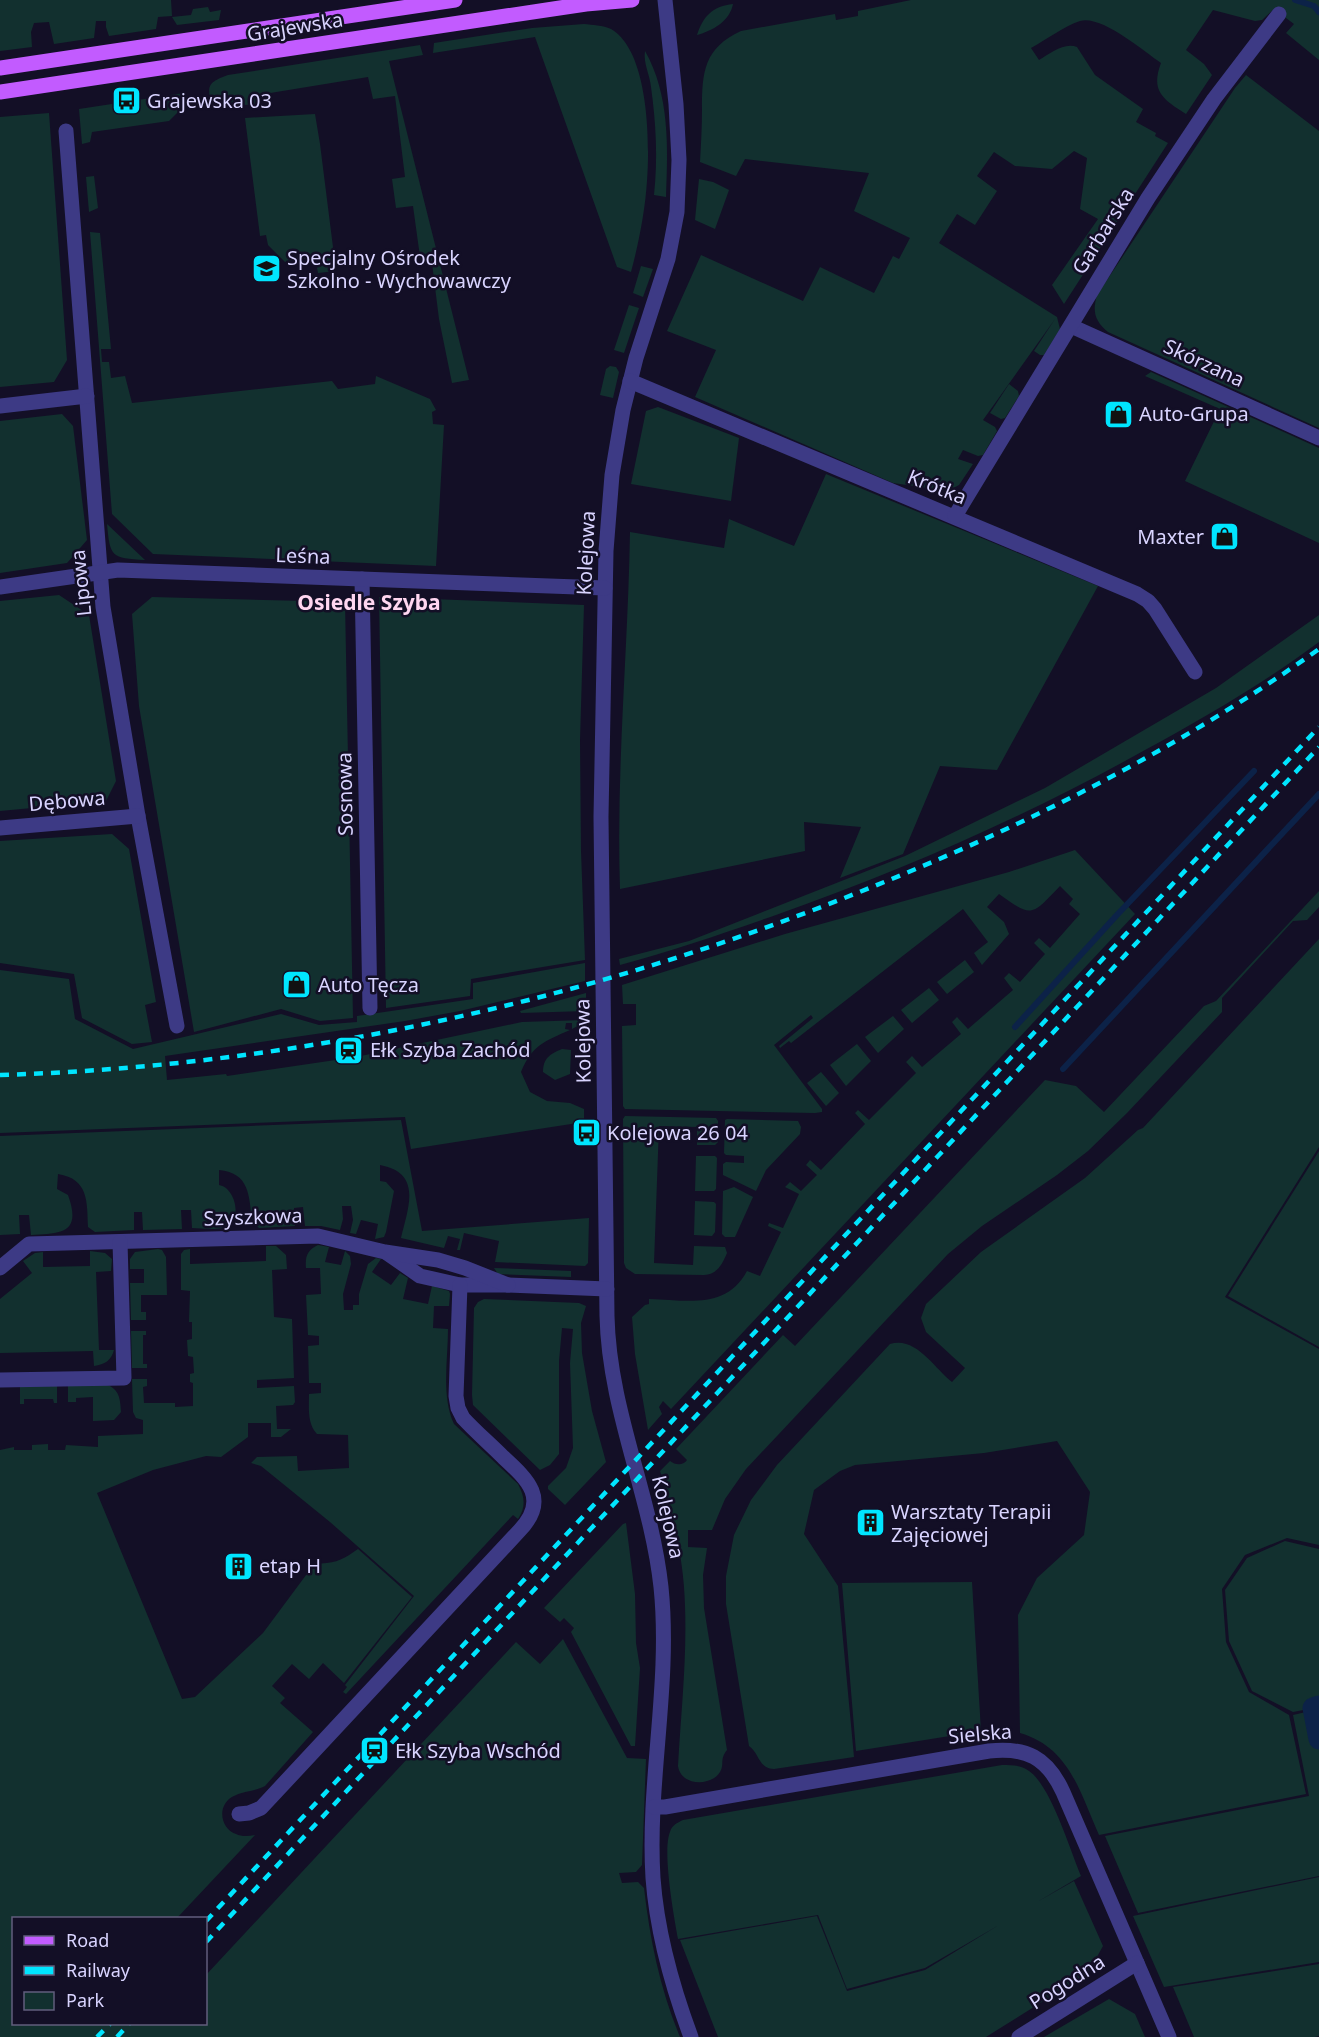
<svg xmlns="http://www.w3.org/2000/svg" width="1319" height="2037" font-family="'Noto Sans',sans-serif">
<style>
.green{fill:#12302f}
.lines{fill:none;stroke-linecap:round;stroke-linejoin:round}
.stream{stroke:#0c2248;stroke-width:6}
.canal{stroke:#0c2248;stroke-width:21}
.minor{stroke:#3d3a85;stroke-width:15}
.major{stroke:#c25bff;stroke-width:15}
.rail{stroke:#00e5ff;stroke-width:4.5;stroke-dasharray:9 8;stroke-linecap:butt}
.labels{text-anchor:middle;stroke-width:5;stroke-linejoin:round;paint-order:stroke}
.street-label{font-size:20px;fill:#d9d4ff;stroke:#130f26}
.poi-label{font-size:20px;fill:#d9d4ff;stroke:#130f26;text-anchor:start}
.neighbourhood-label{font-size:21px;font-weight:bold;fill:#ffd6f0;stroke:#130f26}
</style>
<rect width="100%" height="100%" fill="#130f26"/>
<g class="green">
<polygon points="0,0 171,0 172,16 158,17 156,29 109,36 106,27 106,21 96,21 94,38 54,44 49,22 34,23 31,32 32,47 0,51"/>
<path d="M911,0h408v60l-33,-27 8,-9 -20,-15 -12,11 -7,1 -42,-11 -27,40 18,14 8,11 -26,39c-22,-14 -36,-22 -25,-51 -18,-12 -59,-48 -81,-42 -16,5 -34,19 -49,27l8,12c12,-7 25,-18 38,-13l18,28 48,34 -7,13 20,11 -1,3 13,7 -104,161 -12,-19 46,-66 -18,-10 7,-51 -13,-7 -22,18 -37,-3 -21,-14 -17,24 20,15 -22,34 -18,-11 -18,29 118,74 3,12 -16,26h-4l-6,-4 21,-32 -72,101 12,7 2,4 -14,24 -5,1 -15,-6 -5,9 15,5 -14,21 -11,6 -55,-8 -198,-86 21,-47 -49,-19 34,-76 102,46 17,-34 54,26 19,-37 6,3 11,-21 -56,-27 15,-38 -124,-14 -9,17 -36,-14c1,-18 2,-35 2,-53 0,-37 2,-61 39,-78l94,-17 1,6 22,-4v-5z"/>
<path d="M733,4c-3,17 -21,27 -36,31 6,-19 16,-29 36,-31z"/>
<polygon points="208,7 210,12 221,10 219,20 177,25 172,17 191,15 193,9"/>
<path d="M584,24c8,1 19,1 27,5 38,22 39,113 36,152 -2,30 -8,61 -16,91l-14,-5 -82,-230 -102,16 1,-10 98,-15z"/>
<path d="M420,45l3,10 -34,6 80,319 -17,3 -13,-64 -7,-56 -11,1 -8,-58 -17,2 -4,-29 13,-2 -10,-81 -22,3 -5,-22 -110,18 1,9 -48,3c-3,-21 -5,-24 17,-32z"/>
<path d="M645,51c25,44 23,97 21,146l-12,-2c4,-36 2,-72 -3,-108 -1,-12 -8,-24 -6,-36z"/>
<path d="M1246,75l73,56v297l-211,-96c-13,-11 -16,-20 -11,-37l138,-207z"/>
<polygon points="184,93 185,105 169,121 92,132 90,142 82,144 79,109"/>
<polygon points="49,113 67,360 54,382 0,387 0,117"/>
<polygon points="315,114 320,144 336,271 318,273 315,257 285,262 268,245 266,235 260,236 245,118"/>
<polygon points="94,176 98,208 89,212 86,177"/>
<polygon points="699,179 713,182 729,190 715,229 695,220"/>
<polygon points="90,232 100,233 111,349 101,349 102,362 109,362 111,378 125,376 132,403 332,381 338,389 375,384 376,376 430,399 436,410 432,412 433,424 444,425 436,566 153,554 112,514"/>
<polygon points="641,266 653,269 643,297 633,293"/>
<polygon points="629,305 639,308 624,353 614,350"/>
<polygon points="610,366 616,367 619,372 613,398 600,395 606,369"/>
<polygon points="1151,372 1319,448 1319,543 1185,481 1220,409 1145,376"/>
<polygon points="1009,384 1018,391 1019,396 1005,418 1001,419 990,413"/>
<polygon points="658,407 739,438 731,501 631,484 646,411"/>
<polygon points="62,414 73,426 87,540 67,563 0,573 0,421"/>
<path d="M826,474l272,112 -101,184 -57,-4 -37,88 -63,24 21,-51 -57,-5 1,29 -185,38c-4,-119 8,-238 10,-357l94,16 5,-29 65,27z"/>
<path d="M107,524l38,36c-34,-2 -35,-3 -38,-36z"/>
<polygon points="59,595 89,615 116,781 106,801 0,811 0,601"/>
<polygon points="152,597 345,602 353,1018 320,1021 281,1009 194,1032 139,706 132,614"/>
<polygon points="379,597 584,605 580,740 581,851 585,960 471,979 470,996 386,1008"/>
<path d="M1319,615v27c-55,41 -114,75 -174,108 -118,66 -241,120 -369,165 -52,18 -104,36 -156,50l-1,-6 70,-18 216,-85 140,-68 171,-100z"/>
<polygon points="112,834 129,849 156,1002 145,1005 152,1042 132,1044 82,1018 74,974 0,963 0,841"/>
<path d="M1075,850l60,64 -464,495 -8,-8 -4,6 3,7 -14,16 -13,-76 -3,-37 13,-12 4,-1v-5c38,1 77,11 98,-28l13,5 21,-44 -13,-6 1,-3 14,5 16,-34 -14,-7 5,-5 11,9 16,-16 -11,-10 4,-5 11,10 44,-46 -10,-11 3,-3 11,10 47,-47 -10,-11 6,-6 10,11 39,-33 -9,-12 5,-5 11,12 45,-39 -9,-12 5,-5 11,9 25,-28 -11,-11 5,-5 11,10 30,-34 -11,-10 4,-5 -13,-13c-28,29 -27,33 -61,8l-12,13 17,15 5,12 -27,31 -8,-12 14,-11 -25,-33 -172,134 -2,-2 -9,7 -1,-2 34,-28 -2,-3 -37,30 48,64v3l-7,1 -190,-4 -2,-3 -1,-80 14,-1v-21h-13l-1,-19 163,-51 224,-62z"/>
<path d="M1319,891v16l-12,13 -14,1 -71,77v14l-95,101 -39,38 -31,24 -75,51 -34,28 -202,215 -21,30 -13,31h-24v17l19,1 -4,27 1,33 23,142c-8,10 -2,14 -7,22 -8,14 -39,15 -42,-6 3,-53 9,-107 7,-160 -1,-46 -12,-91 -25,-135l10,-10c5,4 13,5 17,-1l-11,-11 107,-114 12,11 250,-266 31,6 28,26 100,-106 12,-5z"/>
<path d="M1319,939v208l-94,150 94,52v196l-32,-7 -42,17 -23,34 4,53 23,50 40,23 17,79 -207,41c-19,-43 -30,-88 -79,-102l-2,-118 19,-37 47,-43 6,-43 -33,-51 -73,12 -129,12 -15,6 -26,19 -10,44 34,52 16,171 -80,12c-16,-1 -14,-15 -25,-23l-23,-142v-28l8,-41 17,-35 26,-35 113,-121c26,-8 44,24 62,38l13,-14 -39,-36 -5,-14 5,-14 55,-52 104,-74 53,-48 5,-2z"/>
<polygon points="965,960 974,972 947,994 937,982"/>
<path d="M585,963v18l-125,30 -55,10 -240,35 2,24 59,-6 1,2 129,-19 166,-35 63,-2v2l-13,7v-6h-6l-1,6 5,1c-25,11 -38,15 -49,42l9,20 17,9 23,2 14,6v13l-173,27 -6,-32 -405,16v-163l69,9 6,40 58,30 148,-35 38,11 38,-3v-6l116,-17v-16z"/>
<polygon points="929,988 939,1000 912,1023 901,1010"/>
<polygon points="586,993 586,1011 521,1013 520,1011"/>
<polygon points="893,1016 904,1029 878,1053 865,1037"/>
<polygon points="857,1044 871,1061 846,1086 830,1065"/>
<path d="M562,1049l9,1 -1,24 -15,6 -12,-8c0,-14 7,-18 19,-23z"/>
<polygon points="821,1072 839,1093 826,1106 807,1083"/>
<path d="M625,1116l91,2 2,3v21l-3,3h-18v-18l-38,-1 -5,137 39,2 1,-19 31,1 2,6c-5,11 -9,21 -23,22l-69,-1 -9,-6 -2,-5 -1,-144z"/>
<polygon points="727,1119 798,1121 801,1127 800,1134 766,1170 756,1191 723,1175 723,1164 726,1162 744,1163 744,1156 726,1155 724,1153 725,1120"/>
<path d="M401,1120l21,111 167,-13 -1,45 -3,3 -90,-4 4,-21 -35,-8 -4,17h-3l3,-11 -12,-3 -4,12 -43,-10c7,-30 22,-65 -21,-73v16l6,1 8,9 -8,41 -2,5 -9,2 3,-15 -17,-4 -5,14 -6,-1 3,-13 -2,-14h-9l1,13 -3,11 -19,-4h-16l-2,-19 -9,1 1,18 -36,2 -7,-7c-3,-25 -2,-48 -33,-51v15c14,2 23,28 11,39 -8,8 -28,4 -38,4l-1,-18h-10l1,19 -39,1 -1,-18h-8v18l-39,2 -7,-5c-1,-25 1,-48 -30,-53l-1,15 11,6c14,39 -7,38 -37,40l-2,-20h-10l1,19 -20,1v-99z"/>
<polygon points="1319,1151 1319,1347 1228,1296"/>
<polygon points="696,1156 715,1156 717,1158 716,1189 714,1191 695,1191"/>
<polygon points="734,1187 753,1197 735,1237 725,1237 722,1234 723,1191"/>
<polygon points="695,1201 714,1202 716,1204 715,1232 712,1236 694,1235"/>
<path d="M318,1245l11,2 -4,15 16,3 4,-14 5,5 1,8 -8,30 1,16h9v-5h6v-11l9,-30 8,-6 5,1 -9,13 19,13 9,-12 8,5 -5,21 25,5 4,-18 17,5 1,3 -1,12h-15l-1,22 15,1c0,31 -7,67 6,95l64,60c7,13 8,23 0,35l-5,-4 -167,179 -3,-2 4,-5 -2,-2 69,-89 -84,-74 -69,-56 -10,-3 6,-6 40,-1 1,15 51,-3 -1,-33 -31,-1c-10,-10 -8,-27 -8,-40l12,-1v-10h-12l-1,-37 11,-1v-9l-11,-1 -2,-40 15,-1 -1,-26h-14c-1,-11 1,-18 12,-23z"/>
<path d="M266,1246h10l10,9 1,14 -15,1 2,47 18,2 2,59 -37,2v8l37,-2 1,16 -2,3 -17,1 1,23h14l-10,8h-10v-14h-23v14l-27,20 -15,-1 -53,14 -56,23 85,206 13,-2 68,-64 52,-70c18,2 29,-4 43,-14l54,48 -68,86 -21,-20 -14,16 -17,-15 -20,22 13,12 -5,5 33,29 -48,54c-11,6 -26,5 -36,13 -12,11 -7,30 7,35 6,3 13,2 19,1l-78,83h-163v106h192v-49l310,-333 24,22 23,-25 64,119 19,1 -4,106 -6,7 -17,1 3,10 16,-1 6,6c6,52 16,101 36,149h-680v-587l14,-3v3h18v-5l16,-1v6h17l1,-5 32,2v-11l45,-2v-14l-7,-2 -3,-6 -1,-33h15v7l-4,1 1,16h31v4l18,-1v-23l-3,-1v-8l4,-1 -1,-16 -5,-1 -1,-16 5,-1v-17h-3l1,-31 -9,-1v-36l3,-4 6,-1v15l76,-3z"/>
<polygon points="158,1249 162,1250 166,1257 167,1295 141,1295 141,1312 146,1312 146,1320 131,1320 130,1283 144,1283 144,1269 130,1269 130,1259 135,1252"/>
<path d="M90,1251l15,2 7,6 -1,12 -15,1 3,78h15c-3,11 -9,14 -20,16l-1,-15 -93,2v-54l32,-26 -9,-12 12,-8 8,-1v15l47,-1z"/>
<polygon points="494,1268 571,1271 571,1277 498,1274"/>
<polygon points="484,1299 579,1303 586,1306 581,1323 582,1353 592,1411 606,1462 565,1505 548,1489 548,1486 566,1468 573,1448 570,1363 573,1329 562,1328 559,1361 559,1454 550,1465 540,1470 473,1405 472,1395 474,1308 478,1302"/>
<polygon points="131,1331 146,1331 146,1335 143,1335 143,1364 147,1364 147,1368 132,1368"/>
<path d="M105,1384c15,5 15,15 16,28l-7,8 -21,1v-24l-17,1v4h-8v-17z"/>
<polygon points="57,1385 57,1403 54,1403 53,1399 24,1399 24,1404 20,1404 20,1386"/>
<polygon points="626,1523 635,1594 636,1643 640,1668 635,1746 631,1746 571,1632 574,1628 564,1618 560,1622 544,1608 623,1524"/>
<polygon points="1285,1541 1319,1549 1319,1707 1293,1712 1252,1691 1229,1641 1225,1590 1247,1558"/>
<polygon points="972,1582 981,1731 856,1751 842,1583"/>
<polygon points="1319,1709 1319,1876 1138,1913 1105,1836 1309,1796 1293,1715"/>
<path d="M1002,1765c10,0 19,0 27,6 22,15 41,79 52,105l-44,26 37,-21 29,65 -15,27 -102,64h-268l-38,-97 137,-24 30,75 78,-21 74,-45 -74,43 -78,21 -29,-74 -140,24c-4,-22 -16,-88 -8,-107 2,-7 7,-9 13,-12z"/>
<polygon points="1319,1877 1319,1962 1164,1987 1133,1916"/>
<polygon points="1319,1964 1319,2036 1315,2037 1194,2037 1173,1987"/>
<polygon points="1109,1999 1135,2014 1145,2037 1044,2037"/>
</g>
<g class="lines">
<g class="stream">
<polyline points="1295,0 1314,6 1319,12"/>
<polyline points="1015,1027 1116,916 1254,771"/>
<polyline points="1063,1069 1319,794"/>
</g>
<polyline class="canal" points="1319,1706 1313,1708 1319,1739"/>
<g class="minor">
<path d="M665,0l11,104 3,56 -2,52 -9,47 -32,99 -13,52 -11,65 -6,76 -5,266 6,499c2,94 44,179 54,271 10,97 -14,195 -8,291 4,55 19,108 38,159"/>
<polyline points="66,131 103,607 138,816 177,1026"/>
<polyline points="1071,326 1319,438"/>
<polyline points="630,381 1137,594 1148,601 1155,609 1195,672"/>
<polyline points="0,406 87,396"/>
<polyline points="955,516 1148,198 1214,99 1279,14"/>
<polyline points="362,579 370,1008"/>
<polyline points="0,587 118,570 605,588"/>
<polyline points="0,828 138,816"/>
<polyline points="387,1253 420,1276 460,1285 508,1285 607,1289"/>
<polyline points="0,1268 29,1244 318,1236 385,1252 438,1260 465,1268 508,1285"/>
<polyline points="0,1380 124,1378 120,1242"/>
<path d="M654,1807h11l324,-56c37,-4 58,6 74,41l106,245"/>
<path d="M239,1814l10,-1 12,-5 259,-278c29,-31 8,-50 -17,-73 -13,-13 -27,-25 -40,-39l-5,-10 -2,-12 4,-111"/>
<polyline points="1019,2037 1137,1963"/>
</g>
<g class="major">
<polyline points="0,68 455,0"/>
<polyline points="0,92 586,4 632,0"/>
</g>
<g class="rail">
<path d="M0,1075c300,-9 593,-75 872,-188 157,-63 308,-139 447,-238"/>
<polyline points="206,1921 1319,727"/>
<polyline points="206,1942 1319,747"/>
<polyline points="97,2037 110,2024"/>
<polyline points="117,2037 129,2024"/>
</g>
</g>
<defs>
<symbol id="bus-square" viewBox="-11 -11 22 22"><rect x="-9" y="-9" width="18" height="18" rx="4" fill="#00e5ff" stroke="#130f26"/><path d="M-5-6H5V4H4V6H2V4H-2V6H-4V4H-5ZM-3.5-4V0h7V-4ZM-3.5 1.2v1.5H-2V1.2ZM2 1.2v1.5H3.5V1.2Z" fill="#111"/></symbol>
<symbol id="school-square" viewBox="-11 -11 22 22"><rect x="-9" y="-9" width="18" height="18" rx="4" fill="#00e5ff" stroke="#130f26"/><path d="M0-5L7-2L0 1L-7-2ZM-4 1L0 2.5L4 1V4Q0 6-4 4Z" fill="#111"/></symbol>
<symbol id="shop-square" viewBox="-11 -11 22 22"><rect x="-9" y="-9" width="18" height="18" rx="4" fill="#00e5ff" stroke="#130f26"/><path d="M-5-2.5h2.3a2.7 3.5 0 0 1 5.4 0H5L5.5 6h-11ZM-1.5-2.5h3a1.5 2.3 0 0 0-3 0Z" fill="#111"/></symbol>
<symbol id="station-square" viewBox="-11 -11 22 22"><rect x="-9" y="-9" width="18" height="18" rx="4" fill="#00e5ff" stroke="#130f26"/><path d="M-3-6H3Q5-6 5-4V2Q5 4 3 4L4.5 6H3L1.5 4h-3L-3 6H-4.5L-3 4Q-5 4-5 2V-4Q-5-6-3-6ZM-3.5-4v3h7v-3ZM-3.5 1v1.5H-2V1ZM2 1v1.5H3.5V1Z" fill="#111"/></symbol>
<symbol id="building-square" viewBox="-11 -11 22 22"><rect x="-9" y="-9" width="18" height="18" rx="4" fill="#00e5ff" stroke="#130f26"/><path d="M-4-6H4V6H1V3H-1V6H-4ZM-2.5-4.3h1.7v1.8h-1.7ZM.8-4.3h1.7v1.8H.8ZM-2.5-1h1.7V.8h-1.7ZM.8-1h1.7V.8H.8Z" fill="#111"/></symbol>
</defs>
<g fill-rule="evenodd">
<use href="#bus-square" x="110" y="84" width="33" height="33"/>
<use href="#school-square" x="250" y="252" width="33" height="33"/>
<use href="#shop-square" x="1102" y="398" width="33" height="33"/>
<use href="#shop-square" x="1208" y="520" width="33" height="33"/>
<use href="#shop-square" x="280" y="968" width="33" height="33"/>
<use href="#station-square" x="332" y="1034" width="33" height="33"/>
<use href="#bus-square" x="570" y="1116" width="33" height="33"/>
<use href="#building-square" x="854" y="1506" width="33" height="33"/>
<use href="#building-square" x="222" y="1550" width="33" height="33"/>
<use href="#station-square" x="358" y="1734" width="33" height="33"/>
</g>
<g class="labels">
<g class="street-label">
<text transform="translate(295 27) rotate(-9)" y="7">Grajewska</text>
<text transform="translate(1103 231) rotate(-58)" y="7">Garbarska</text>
<text transform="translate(1204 363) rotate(25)" y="7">Skórzana</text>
<text transform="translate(937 487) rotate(22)" y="7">Krótka</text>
<text transform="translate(586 553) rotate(-87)" y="7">Kolejowa</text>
<text transform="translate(303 556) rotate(2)" y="7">Leśna</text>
<text transform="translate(81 583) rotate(-96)" y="7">Lipowa</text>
<text transform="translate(345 794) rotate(-91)" y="7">Sosnowa</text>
<text transform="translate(67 801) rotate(-5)" y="7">Dębowa</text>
<text transform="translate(583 1041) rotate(-91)" y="7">Kolejowa</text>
<text transform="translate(253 1217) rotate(-2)" y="7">Szyszkowa</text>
<text transform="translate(668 1517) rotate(77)" y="7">Kolejowa</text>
<text transform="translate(980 1734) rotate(-5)" y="7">Sielska</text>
<text transform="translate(1067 1982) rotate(-32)" y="7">Pogodna</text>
</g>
<g class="poi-label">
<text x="147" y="108">Grajewska 03</text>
<text x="287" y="265">Specjalny Ośrodek<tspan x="287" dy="23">Szkolno - Wychowawczy</tspan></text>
<text x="1139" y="421">Auto-Grupa</text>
<text x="1204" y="544" text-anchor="end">Maxter</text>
<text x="318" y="992">Auto Tęcza</text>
<text x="370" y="1057">Ełk Szyba Zachód</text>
<text x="607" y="1140">Kolejowa 26 04</text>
<text x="891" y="1519">Warsztaty Terapii<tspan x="891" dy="23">Zajęciowej</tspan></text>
<text x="259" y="1573">etap H</text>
<text x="395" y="1758">Ełk Szyba Wschód</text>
</g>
<g class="neighbourhood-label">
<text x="369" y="610">Osiedle Szyba</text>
</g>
</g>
<rect x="12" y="1917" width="195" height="108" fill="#130f26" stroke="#625e7d" stroke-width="1.5"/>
<rect x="24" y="1936" width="30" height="9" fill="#c25bff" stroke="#625e7d" stroke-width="1.5"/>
<text x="66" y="1947" font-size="18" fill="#d9d4ff">Road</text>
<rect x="24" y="1966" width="30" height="9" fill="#00e5ff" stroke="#625e7d" stroke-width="1.5"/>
<text x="66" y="1977" font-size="18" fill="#d9d4ff">Railway</text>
<rect x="24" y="1992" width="30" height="18" fill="#12302f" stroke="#625e7d" stroke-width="1.5"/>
<text x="66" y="2007" font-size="18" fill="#d9d4ff">Park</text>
</svg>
